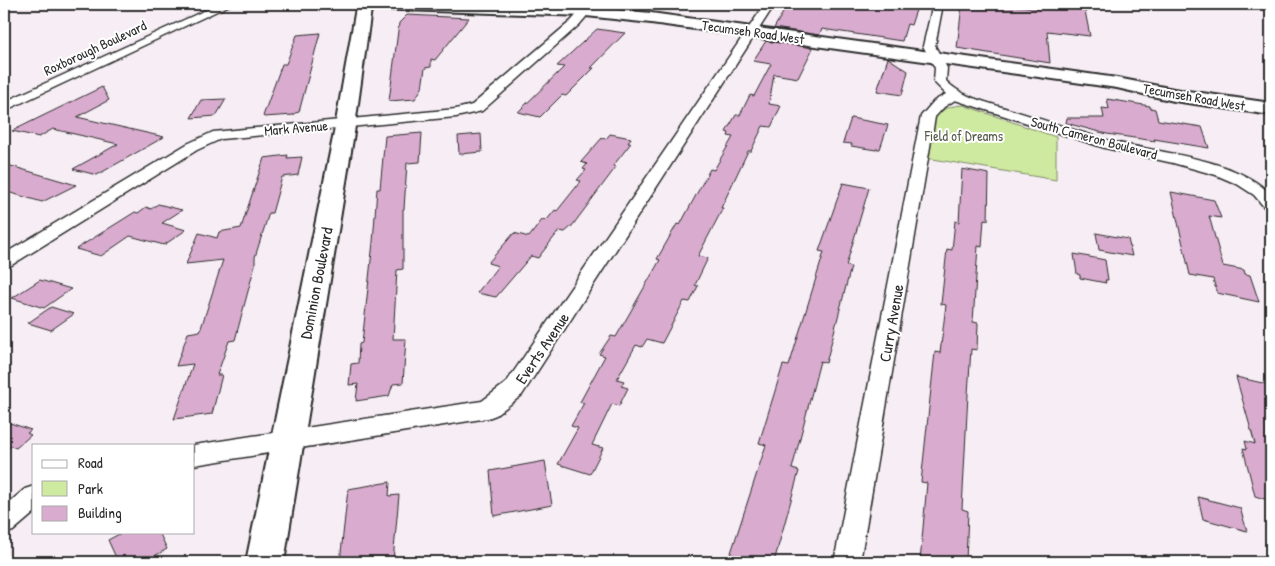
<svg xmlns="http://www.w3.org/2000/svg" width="1275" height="566" font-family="'Patrick Hand',sans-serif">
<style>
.green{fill:#cee9a0;stroke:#7c8a66}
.building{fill:#d9accf;stroke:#2b2b2b}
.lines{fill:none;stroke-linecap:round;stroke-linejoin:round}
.street-casing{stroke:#2b2b2b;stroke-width:3}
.secondary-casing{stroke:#2b2b2b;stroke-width:4}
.street{fill:#fff;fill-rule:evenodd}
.secondary{fill:#fff;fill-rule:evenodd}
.labels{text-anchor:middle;stroke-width:4;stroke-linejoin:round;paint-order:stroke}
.far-street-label{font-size:14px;fill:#2b2b2b;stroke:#fff}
.far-park-label{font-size:14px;fill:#545a48;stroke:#fff}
.street-label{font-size:16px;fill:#2b2b2b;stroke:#fff}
</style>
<rect width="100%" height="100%" fill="#f7eef5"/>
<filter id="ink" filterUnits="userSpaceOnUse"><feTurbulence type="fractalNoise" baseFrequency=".02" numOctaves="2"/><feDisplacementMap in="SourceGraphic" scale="10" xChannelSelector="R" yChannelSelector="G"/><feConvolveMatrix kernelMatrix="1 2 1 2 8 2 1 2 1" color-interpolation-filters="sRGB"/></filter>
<g filter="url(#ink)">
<path class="green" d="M963,105l93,32v43l-129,-22c5,-29 0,-51 36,-53z"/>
<g class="building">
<polygon points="788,4 918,4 911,25 907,24 902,41 822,29 819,35 774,28"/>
<polygon points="970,4 1000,4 1038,8 1037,4 1084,6 1090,36 1047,31 1050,63 957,48 962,5 969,6"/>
<polygon points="407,15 469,18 435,60 431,59 431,67 425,68 422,88 415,99 389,101 399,23"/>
<polygon points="597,29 625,33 591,68 594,68 566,96 562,95 540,117 518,112 564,67 557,66"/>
<polygon points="320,33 299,112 295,113 294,115 264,117 263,116 282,64 286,64 297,35"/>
<polygon points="766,41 813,48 798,78 774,74 769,104 781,106 771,127 763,126 751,151 748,151 721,208 723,208 698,256 708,258 695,285 698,286 690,302 684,301 662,343 647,339 642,347 636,345 617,379 624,381 621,386 628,388 619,406 612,404 592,445 603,448 590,474 558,464 578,428 571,426 584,403 580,402 605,356 599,354 611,336 616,337 660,260 657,259 677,224 680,225 710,169 714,170 733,137 728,136 729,133 726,132 736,115 740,115 750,95 754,96 771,64 753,61"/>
<polygon points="888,58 908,71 902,95 877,91"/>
<polygon points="102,87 109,100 77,117 164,137 97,175 73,169 118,144 53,129 39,137 12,131"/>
<polygon points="226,99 216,116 191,118 201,100"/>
<polygon points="1107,99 1150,106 1150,108 1155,109 1158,120 1202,127 1209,148 1154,139 1155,141 1107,134 1066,123 1067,118 1104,118 1102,108 1109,109"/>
<polygon points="851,118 888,125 880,149 876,149 876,150 851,146 852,144 843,143"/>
<polygon points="422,133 420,162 407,163 404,209 403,209 403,269 397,270 393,339 406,339 403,383 393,384 389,396 356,401 358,384 349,385 351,364 358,363 359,344 362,343 373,242 377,189 380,189 385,136"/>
<polygon points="481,134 482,152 459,154 458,136"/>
<polygon points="610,134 631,138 628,143 631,143 613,166 616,167 572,226 565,232 559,231 538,258 531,256 496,297 477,293 498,266 488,263 514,233 529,237 542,220 546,221 555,210 557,211 581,181 577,180 586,170 583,169 587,164 581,162 602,138 606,139"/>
<polygon points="288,155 287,158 302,157 298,175 282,177 272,213 269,213 255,257 255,265 235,340 229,341 217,375 222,375 212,414 174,419 193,364 176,366 188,333 200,331 223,260 186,264 199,233 217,238 219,232 241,228 264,158"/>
<polygon points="4,164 76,185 42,202 4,191"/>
<polygon points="962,169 989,174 988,220 984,219 982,247 978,246 973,322 978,323 977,350 971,349 968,394 962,509 968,511 966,562 920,562 927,483 921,482 931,389 935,352 940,353 946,305 941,304 947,249 952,250 955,221 959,222"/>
<polygon points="843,183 869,188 846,266 851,267 826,363 820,361 792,469 799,471 774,562 728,562 766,445 759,443 783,365 789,366 824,252 819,251"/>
<polygon points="1171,192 1214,200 1221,218 1209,216 1223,266 1244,270 1245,274 1250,275 1259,302 1217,293 1213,279 1190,275"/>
<polygon points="158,204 182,210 162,223 186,230 164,245 130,236 101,256 76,249 135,212 138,213 146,207 151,209"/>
<polygon points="1096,233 1128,239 1132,256 1099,250"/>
<polygon points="1074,254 1105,260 1108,280 1105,280 1106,283 1080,278 1080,275 1077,274"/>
<polygon points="40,280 71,289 44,308 12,298"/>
<polygon points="51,307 74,314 51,330 28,323"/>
<polygon points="1236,377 1271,385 1271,501 1255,496 1243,448 1247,449 1245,441 1255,444"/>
<polygon points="4,421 31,430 27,433 31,435 16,448 11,446 4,452"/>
<polygon points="545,461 552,505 494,516 490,471"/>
<polygon points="390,482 389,496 399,495 393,561 340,562 348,489"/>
<polygon points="1198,497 1240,508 1247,531 1203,519"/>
<polygon points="123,532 159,532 167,549 144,562 118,562 108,540"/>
</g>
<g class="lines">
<defs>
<g id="street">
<polygon points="219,4 232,4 4,111 4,102"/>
<polygon points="765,4 775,4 522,395 496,415 488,418 194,465 194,445 482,401 506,383"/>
<path d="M933,4h10l-8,42 12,22 -1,13c17,17 41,21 62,28 36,11 71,23 106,33 46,11 125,17 157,53v15l-6,-2 -11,-13 -17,-11 -21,-9 -43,-12 -68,-15 -150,-48 -11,7 -9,10 -75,445h-26l87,-446 13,-15 12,-7 -12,-12 1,-14 -12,-22z"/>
<polygon points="586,8 591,11 579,25 482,111 456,117 221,139 197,150 10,266 4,268 4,254 187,144 213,132 456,109 472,105 571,21 582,9"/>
<polygon points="34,486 34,513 13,531 4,534 4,507 25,489"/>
</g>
<path id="secondary" d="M350,4c101,0 201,-1 301,9l466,65 57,11 97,14v12l-97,-14 -57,-13 -466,-65 -65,-7 -215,-7 -17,124 -70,429h-38l88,-429 22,-125 -4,-1z"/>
</defs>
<use href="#street" class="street-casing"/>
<use href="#secondary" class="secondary-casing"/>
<use href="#street" class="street"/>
<use href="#secondary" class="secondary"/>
</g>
</g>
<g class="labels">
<g class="far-street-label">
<text transform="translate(753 32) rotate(8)" y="5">Tecumseh Road West</text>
<text transform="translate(95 48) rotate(-25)" y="5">Roxborough Boulevard</text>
<text transform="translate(1194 97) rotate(10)" y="5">Tecumseh Road West</text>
<text transform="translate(296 128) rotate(-5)" y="5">Mark Avenue</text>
<text transform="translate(1094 138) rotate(15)" y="5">South Cameron Boulevard</text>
</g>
<g class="far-park-label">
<text x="964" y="141">Field of Dreams</text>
</g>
<g class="street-label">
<text transform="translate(316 283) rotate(-79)" y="6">Dominion Boulevard</text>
<text transform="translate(891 323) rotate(-80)" y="6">Curry Avenue</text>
<text transform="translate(542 348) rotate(-56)" y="6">Everts Avenue</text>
</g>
</g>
<rect width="1275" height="566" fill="none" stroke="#fff" stroke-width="20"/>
<rect x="10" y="10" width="1255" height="546" fill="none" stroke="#2b2b2b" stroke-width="2" filter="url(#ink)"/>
<rect x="32" y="444" width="162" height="90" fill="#ffffff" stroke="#aaaaaa"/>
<rect x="42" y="460" width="25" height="8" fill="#ffffff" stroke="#aaaaaa"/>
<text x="78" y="468" font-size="15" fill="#2b2b2b">Road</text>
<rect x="42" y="481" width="25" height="15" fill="#cee9a0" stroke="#aaaaaa"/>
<text x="78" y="494" font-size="15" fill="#2b2b2b">Park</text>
<rect x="42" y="506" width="25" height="15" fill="#d9accf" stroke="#aaaaaa"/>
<text x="78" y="518" font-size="15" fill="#2b2b2b">Building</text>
</svg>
